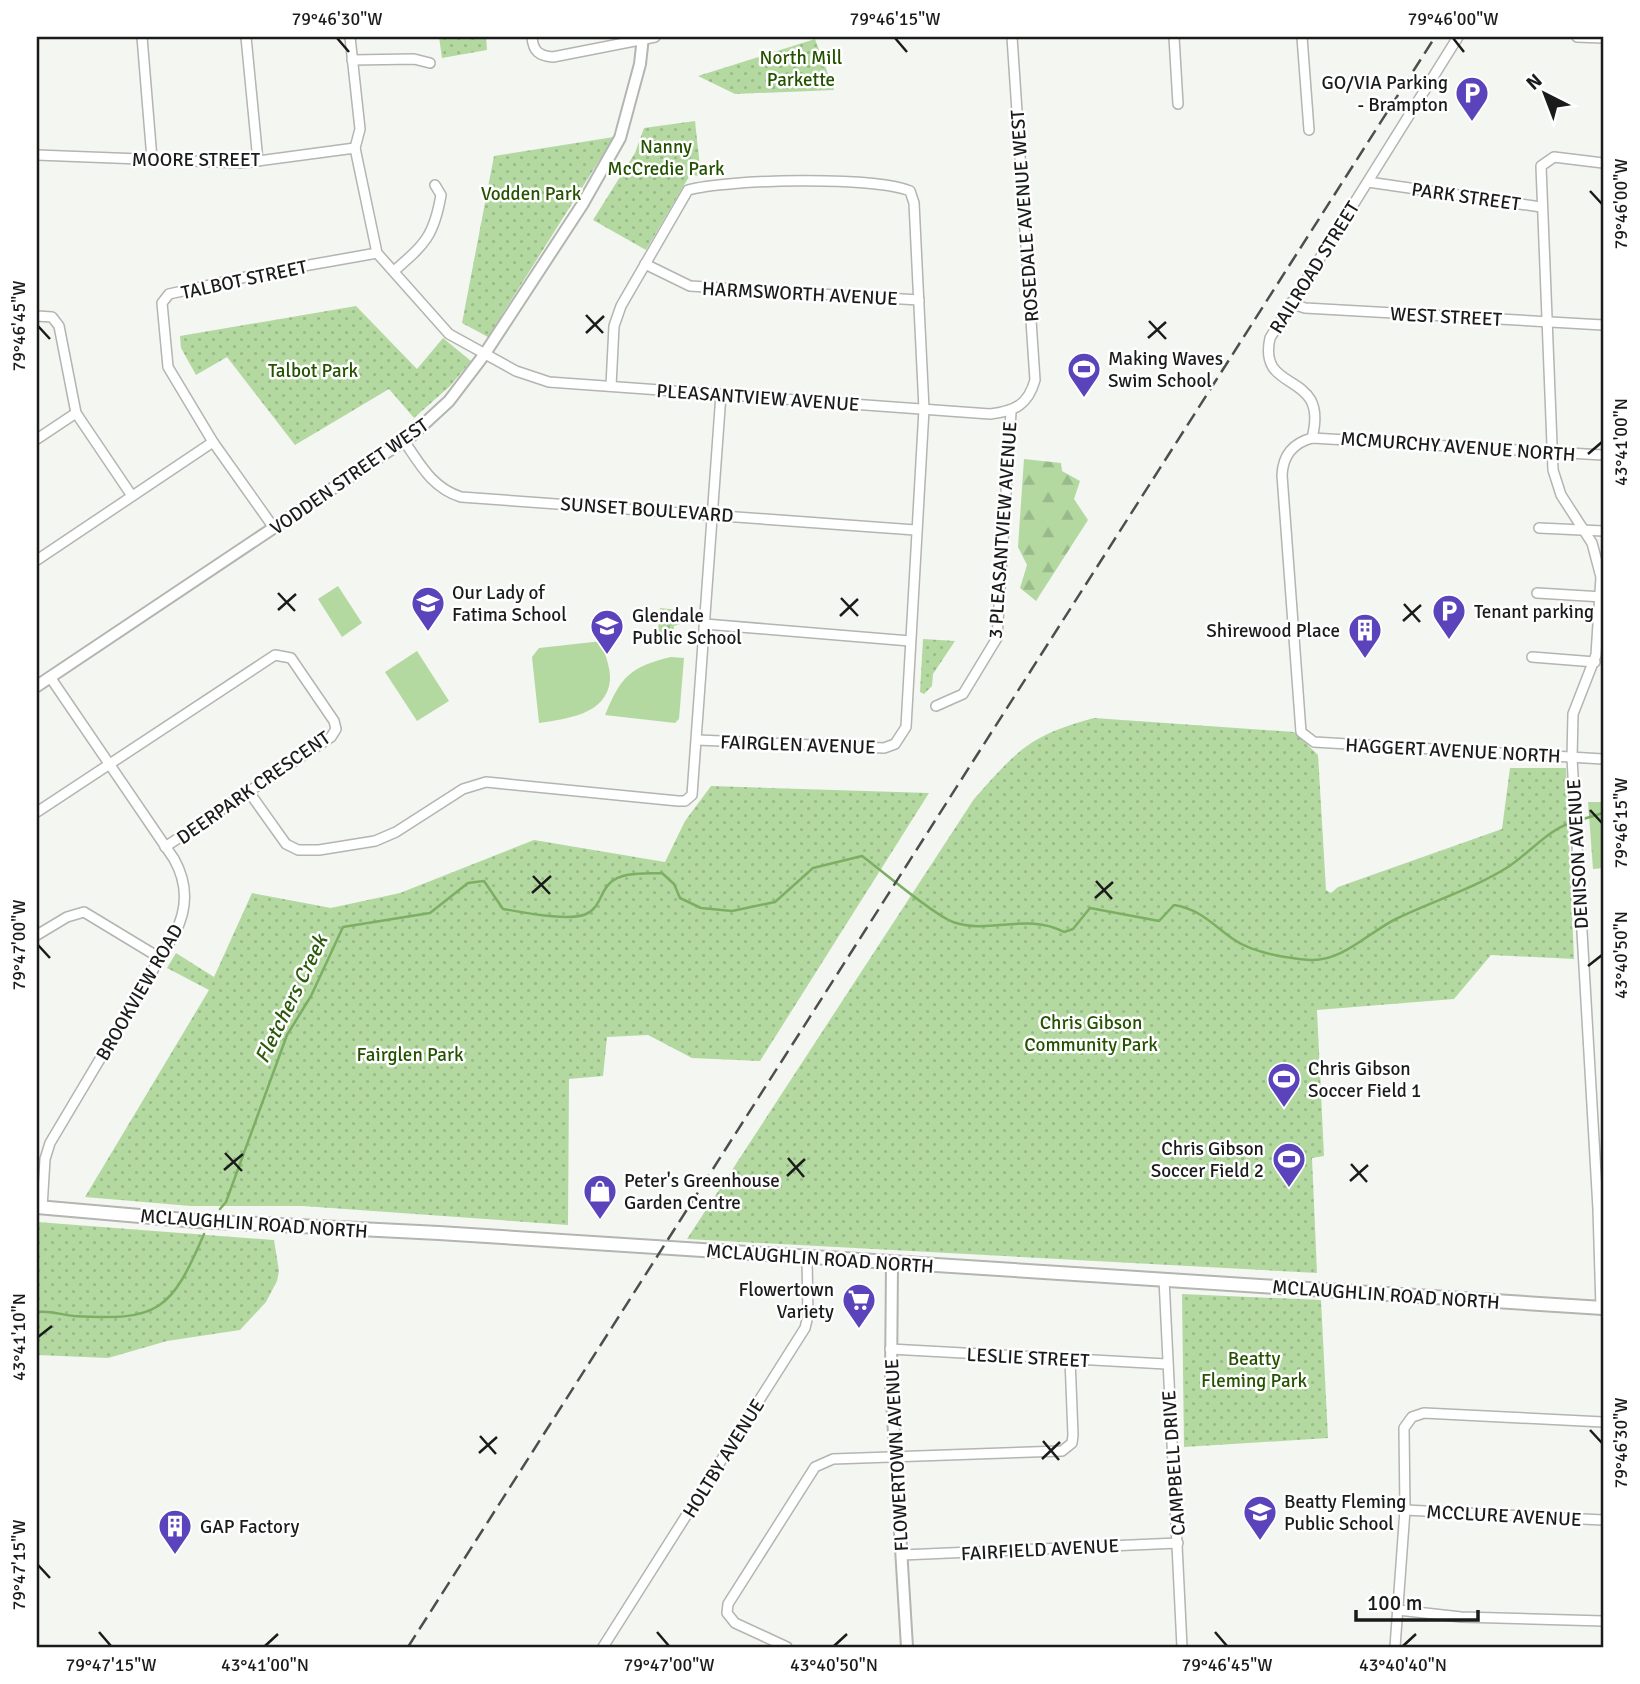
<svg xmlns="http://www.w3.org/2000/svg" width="1640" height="1684" font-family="Signika,sans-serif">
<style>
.grass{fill:#b3d9a1}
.forest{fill:url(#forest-firs)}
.park{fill:url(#park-dots)}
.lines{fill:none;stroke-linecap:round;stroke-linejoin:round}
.stream{stroke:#7cae63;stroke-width:2.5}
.minor-casing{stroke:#b3b5b1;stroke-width:12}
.tertiary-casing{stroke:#b3b5b1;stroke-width:14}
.secondary-casing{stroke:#b3b5b1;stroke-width:16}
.minor{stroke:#fff;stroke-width:9}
.tertiary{stroke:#fff;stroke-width:10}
.secondary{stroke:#fff;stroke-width:12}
.rail{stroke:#4e4f4d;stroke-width:2.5;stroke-dasharray:14 7;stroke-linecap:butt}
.ticks{fill:none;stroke:#1a1b1a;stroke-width:2.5}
.labels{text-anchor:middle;stroke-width:5;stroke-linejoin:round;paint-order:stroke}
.park-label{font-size:19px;fill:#245200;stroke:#fff}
.poi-label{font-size:19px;fill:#1a1b1a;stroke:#fff;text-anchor:start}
.street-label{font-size:19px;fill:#1a1b1a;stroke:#fff}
.water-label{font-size:21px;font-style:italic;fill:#2b5a0a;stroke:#fff}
.neatline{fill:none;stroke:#1a1b1a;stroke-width:2.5}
.ticks-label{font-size:18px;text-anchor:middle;fill:#1a1b1a}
</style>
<defs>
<pattern id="forest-firs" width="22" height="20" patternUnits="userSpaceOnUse" patternTransform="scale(1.75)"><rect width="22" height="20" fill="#b3d9a1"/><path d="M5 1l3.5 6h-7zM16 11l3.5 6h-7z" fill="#99ba8a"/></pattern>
<pattern id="park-dots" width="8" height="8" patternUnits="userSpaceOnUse" patternTransform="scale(1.75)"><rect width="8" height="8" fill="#b3d9a1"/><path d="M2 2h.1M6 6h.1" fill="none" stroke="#99ba8a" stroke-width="1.8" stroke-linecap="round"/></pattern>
</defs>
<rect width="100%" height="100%" fill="#f4f6f2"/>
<g class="grass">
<polygon points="338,586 362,623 342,637 318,599"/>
<path d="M602,641c2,12 9,27 8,39 -3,35 -45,39 -71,43l-7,-66 7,-9z"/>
<polygon points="417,651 449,701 417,721 385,672"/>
<path d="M671,657l13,1 -5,61 -4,4 -70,-8c16,-39 25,-48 66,-58z"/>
</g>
<g class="forest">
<polygon points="1024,459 1061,463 1062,471 1080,481 1074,499 1088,520 1036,601 1020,588 1027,565 1018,547"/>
<polygon points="1588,802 1603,802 1603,868 1593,869"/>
</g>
<g class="park">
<polygon points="439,37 486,37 487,50 442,58"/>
<polygon points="815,39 834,90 735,94 698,76"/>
<polygon points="695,121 701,176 690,175 646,250 593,220 635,153 644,128"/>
<polygon points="614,137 488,337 462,323 494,156"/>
<polygon points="356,306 417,369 443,338 471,361 450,386 414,418 389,389 295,445 227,357 196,375 181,348 180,336"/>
<polygon points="660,608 688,611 686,622 674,626 673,642 657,643"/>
<polygon points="923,639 955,641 933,674 932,686 924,694 920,692"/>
<path d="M1094,718l200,14 24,23 8,135 5,3 7,-6 164,-58 8,-61h56l8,191 -83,-4 -37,44 -137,11 7,146 -12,2 5,115 -630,-34 287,-440c44,-49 54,-63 120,-81z"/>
<polygon points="711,786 929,793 760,1061 692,1058 648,1035 607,1037 603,1076 569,1079 568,1225 303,1206 191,1206 85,1197 209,990 167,968 176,953 214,977 252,893 331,908 400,893 534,840 665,862 685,821"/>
<polygon points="37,1222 274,1240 279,1271 277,1281 266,1302 240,1330 167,1341 108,1358 37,1355"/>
<polygon points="1182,1294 1321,1300 1328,1438 1184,1447"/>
</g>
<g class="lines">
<g class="stream">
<polyline points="1580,820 1603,813"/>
<path d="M220,1209l6,-7 61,-167 24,-39 32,-69 87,-14 38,-30 16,-2 19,28c19,3 66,13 83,5 14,-6 14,-21 23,-30 12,-13 37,-10 53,-11l12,11 6,14 21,10 31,3 43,-9 38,-34 49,-12c19,14 73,60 91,66 37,13 74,-10 111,10l9,-3 17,-21 69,13 15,-16c26,4 39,20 59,34 20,14 54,19 77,21 32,2 59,-28 86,-41 37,-18 77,-30 112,-52 23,-15 39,-37 65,-45"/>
<path d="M37,1312c12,-2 25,3 37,4 85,5 97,-5 130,-82"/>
</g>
<defs>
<g id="minor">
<polyline points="142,37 152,159"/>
<polyline points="246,37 258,161"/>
<path d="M350,37l10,92 -5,19 22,105 72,81 67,37 33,11 441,32c25,-3 38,-9 45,-34l-23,-343"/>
<path d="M532,37c1,14 7,19 21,20l102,-20"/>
<polyline points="1174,37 1178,104"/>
<polyline points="1302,37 1309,130"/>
<polyline points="1577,37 1603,38"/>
<polyline points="352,60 414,59 430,63"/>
<polyline points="37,155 243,163 355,148"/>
<polyline points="1368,182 1541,207"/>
<polyline points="645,264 690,286 919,300"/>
<path d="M394,271c31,-27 40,-35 47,-76l-6,-10"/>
<polyline points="1290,303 1305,308 1603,325"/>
<polyline points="37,316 52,317 59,326 76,413 132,496"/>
<path d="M611,386l3,-60 7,-20 67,-116c39,-11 187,-14 222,1l4,12 10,206 -18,318 -11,17 -11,4 -187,-8"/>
<path d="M1312,438c18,-70 -55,-42 -42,-100l188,-301"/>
<polyline points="37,439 76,413"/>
<path d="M404,441c16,23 28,47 57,56l454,33"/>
<path d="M1603,455l-291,-17c-19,5 -29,17 -30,37l19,257 13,10 289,17"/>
<polyline points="274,528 213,442 168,367 162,303 169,294 264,273 377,253"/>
<polyline points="1539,528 1603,531"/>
<polyline points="37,560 213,442"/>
<polyline points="1537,593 1603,597"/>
<polyline points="705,624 910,641"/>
<polyline points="1532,657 1595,662"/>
<polyline points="936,706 963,694 997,638 1011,412"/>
<polyline points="249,792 286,844 298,850 319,850 375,841 396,832 463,789 486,782 678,801 685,801 692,795 721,394"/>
<polyline points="37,812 275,655 291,658 334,721 336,729 331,737 165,847"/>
<polyline points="37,935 67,917 84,912 160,958"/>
<path d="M42,1208l3,-49 5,-16 125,-210c13,-25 13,-49 -1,-74l-124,-182"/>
<polyline points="1164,1279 1182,1647"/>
<polyline points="1601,1308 1598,1209 1572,758 1573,714 1596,655 1601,577 1592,543 1561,495 1553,470 1541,166 1554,157 1603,163"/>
<polyline points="890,1349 1166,1364"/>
<polyline points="1405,1510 1603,1520"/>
<polyline points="902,1555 1178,1543"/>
<polyline points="1398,1610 1461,1617 1603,1621"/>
<polyline points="603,1647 805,1328 808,1316 807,1258"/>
<polyline points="787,1647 735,1623 727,1613 728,1604 815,1467 833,1459 1062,1451 1072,1443 1073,1435 1070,1359"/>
<polyline points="1395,1647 1405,1510 1404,1428 1412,1417 1424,1413 1603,1422"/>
</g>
<g id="tertiary">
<polyline points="37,686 411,436 449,401 484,355 582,205 620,138 640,64 643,37"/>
<polyline points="892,1263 891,1383 907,1647"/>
</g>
<polyline id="secondary" points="37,1207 197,1221 439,1233 1603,1308"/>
</defs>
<use href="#minor" class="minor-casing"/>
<use href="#tertiary" class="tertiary-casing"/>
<use href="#secondary" class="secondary-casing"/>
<use href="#minor" class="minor"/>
<use href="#tertiary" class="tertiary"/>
<use href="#secondary" class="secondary"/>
<polyline class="rail" points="408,1647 1435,37"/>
</g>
<path class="ticks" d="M337,38l12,14M895,38l12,14M1453,38l11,14M1590,191l12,13M586,315l17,18M1149,321l17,18M38,326l12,13M586,333l18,-17M1148,338l18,-16M1588,454l14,-12M278,593l17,18M841,598l17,18M1404,604l16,18M278,610l18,-16M840,616l18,-17M1403,621l18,-16M1590,810l12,13M533,876l17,18M1096,881l16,18M532,893l19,-17M1095,898l18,-16M38,945l12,13M1588,966l14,-11M225,1153l17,18M788,1158l16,19M1351,1164l16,18M224,1170l19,-16M787,1176l18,-17M1350,1181l18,-16M38,1337l14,-11M1590,1430l12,13M480,1436l16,18M1043,1441l16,19M479,1453l18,-16M1042,1459l18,-17M38,1565l12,13M99,1632l12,14M657,1632l12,14M1215,1632l12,14M265,1646l13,-12M834,1646l13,-12M1403,1646l13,-12"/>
<defs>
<symbol id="parking-pin" viewBox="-11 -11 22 30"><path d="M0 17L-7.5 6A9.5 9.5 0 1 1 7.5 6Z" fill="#5a43bb" stroke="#fff"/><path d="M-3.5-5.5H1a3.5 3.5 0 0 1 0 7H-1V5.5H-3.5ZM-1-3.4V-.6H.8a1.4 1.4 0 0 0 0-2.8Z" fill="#fff"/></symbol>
<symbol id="stadium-pin" viewBox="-11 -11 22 30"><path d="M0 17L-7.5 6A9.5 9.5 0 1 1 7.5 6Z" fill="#5a43bb" stroke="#fff"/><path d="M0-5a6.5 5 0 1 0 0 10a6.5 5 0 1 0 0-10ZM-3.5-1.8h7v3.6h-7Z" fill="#fff"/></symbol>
<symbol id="school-pin" viewBox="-11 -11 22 30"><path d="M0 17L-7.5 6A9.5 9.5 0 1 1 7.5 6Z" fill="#5a43bb" stroke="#fff"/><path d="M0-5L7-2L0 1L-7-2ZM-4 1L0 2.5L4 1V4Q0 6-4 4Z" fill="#fff"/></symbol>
<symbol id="building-pin" viewBox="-11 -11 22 30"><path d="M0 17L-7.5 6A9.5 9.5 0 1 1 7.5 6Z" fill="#5a43bb" stroke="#fff"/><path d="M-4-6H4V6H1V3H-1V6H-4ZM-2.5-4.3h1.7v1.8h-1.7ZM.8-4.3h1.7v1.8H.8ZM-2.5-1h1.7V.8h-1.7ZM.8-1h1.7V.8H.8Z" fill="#fff"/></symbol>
<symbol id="shop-pin" viewBox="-11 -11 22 30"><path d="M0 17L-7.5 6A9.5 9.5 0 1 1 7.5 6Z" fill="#5a43bb" stroke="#fff"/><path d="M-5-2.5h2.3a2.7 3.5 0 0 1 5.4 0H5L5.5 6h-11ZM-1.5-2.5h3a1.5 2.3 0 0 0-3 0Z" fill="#fff"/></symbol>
<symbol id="supermarket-pin" viewBox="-11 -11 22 30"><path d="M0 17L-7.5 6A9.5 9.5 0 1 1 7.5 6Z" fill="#5a43bb" stroke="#fff"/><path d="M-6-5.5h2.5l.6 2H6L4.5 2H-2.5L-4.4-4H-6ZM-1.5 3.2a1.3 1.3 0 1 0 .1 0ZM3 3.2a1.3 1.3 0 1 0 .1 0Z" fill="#fff"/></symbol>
</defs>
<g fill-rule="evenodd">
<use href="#parking-pin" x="1453" y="74" width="38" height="52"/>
<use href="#stadium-pin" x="1065" y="350" width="38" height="52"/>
<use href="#school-pin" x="409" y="584" width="38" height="52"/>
<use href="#parking-pin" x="1430" y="592" width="38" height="52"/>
<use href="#school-pin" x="588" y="607" width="38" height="52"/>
<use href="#building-pin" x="1346" y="611" width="38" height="52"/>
<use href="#stadium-pin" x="1265" y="1060" width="38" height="52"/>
<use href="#stadium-pin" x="1270" y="1140" width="38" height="52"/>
<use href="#shop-pin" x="581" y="1172" width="38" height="52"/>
<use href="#supermarket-pin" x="840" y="1281" width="38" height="52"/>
<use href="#school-pin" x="1241" y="1493" width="38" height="52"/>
<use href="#building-pin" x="156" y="1507" width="38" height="52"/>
</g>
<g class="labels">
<g class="park-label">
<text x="801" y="64">North Mill<tspan x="801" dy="22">Parkette</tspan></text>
<text x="666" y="153">Nanny<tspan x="666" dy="22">McCredie Park</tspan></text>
<text x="531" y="200">Vodden Park</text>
<text x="313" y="377">Talbot Park</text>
<text x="1091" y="1029">Chris Gibson<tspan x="1091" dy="22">Community Park</tspan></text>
<text x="410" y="1061">Fairglen Park</text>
<text x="1254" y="1365">Beatty<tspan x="1254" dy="22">Fleming Park</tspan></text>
</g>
<g class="poi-label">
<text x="1448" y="89" text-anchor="end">GO/VIA Parking<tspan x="1448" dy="22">- Brampton</tspan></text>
<text x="1108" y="365">Making Waves<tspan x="1108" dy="22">Swim School</tspan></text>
<text x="452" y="599">Our Lady of<tspan x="452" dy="22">Fatima School</tspan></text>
<text x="1474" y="618">Tenant parking</text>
<text x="632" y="622">Glendale<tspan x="632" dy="22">Public School</tspan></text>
<text x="1340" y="637" text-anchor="end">Shirewood Place</text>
<text x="1308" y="1075">Chris Gibson<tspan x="1308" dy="22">Soccer Field 1</tspan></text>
<text x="1264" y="1155" text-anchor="end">Chris Gibson<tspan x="1264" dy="22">Soccer Field 2</tspan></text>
<text x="624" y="1187">Peter's Greenhouse<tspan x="624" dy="22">Garden Centre</tspan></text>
<text x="834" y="1296" text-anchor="end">Flowertown<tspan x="834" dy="22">Variety</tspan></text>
<text x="1284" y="1508">Beatty Fleming<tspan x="1284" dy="22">Public School</tspan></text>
<text x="200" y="1533">GAP Factory</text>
</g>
<g class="street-label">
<text x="196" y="166">MOORE STREET</text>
<text transform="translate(1466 196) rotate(8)" y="7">PARK STREET</text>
<text transform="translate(1024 216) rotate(-94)" y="7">ROSEDALE AVENUE WEST</text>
<text transform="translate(1314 267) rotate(-58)" y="7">RAILROAD STREET</text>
<text transform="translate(244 279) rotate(-12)" y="7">TALBOT STREET</text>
<text transform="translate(800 293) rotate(3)" y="7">HARMSWORTH AVENUE</text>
<text transform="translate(1446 316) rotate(3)" y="7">WEST STREET</text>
<text transform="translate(758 397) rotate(4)" y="7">PLEASANTVIEW AVENUE</text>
<text transform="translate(1458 446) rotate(4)" y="7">MCMURCHY AVENUE NORTH</text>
<text transform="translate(349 476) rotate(-35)" y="7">VODDEN STREET WEST</text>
<text transform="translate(647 509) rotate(4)" y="7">SUNSET BOULEVARD</text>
<text transform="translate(1002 530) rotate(-86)" y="7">3 PLEASANTVIEW AVENUE</text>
<text transform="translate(798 744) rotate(2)" y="7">FAIRGLEN AVENUE</text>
<text transform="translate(1453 750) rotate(3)" y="7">HAGGERT AVENUE NORTH</text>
<text transform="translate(253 787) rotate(-35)" y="7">DEERPARK CRESCENT</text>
<text transform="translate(1577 854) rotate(-93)" y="7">DENISON AVENUE</text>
<text transform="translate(139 992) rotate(-60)" y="7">BROOKVIEW ROAD</text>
<text transform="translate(254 1223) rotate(4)" y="7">MCLAUGHLIN ROAD NORTH</text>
<text transform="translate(820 1258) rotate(4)" y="7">MCLAUGHLIN ROAD NORTH</text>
<text transform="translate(1386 1294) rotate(4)" y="7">MCLAUGHLIN ROAD NORTH</text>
<text transform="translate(1028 1357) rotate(3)" y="7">LESLIE STREET</text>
<text transform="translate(896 1455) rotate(-93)" y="7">FLOWERTOWN AVENUE</text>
<text transform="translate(723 1458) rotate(-58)" y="7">HOLTBY AVENUE</text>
<text transform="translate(1173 1463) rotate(-94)" y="7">CAMPBELL DRIVE</text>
<text transform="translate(1504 1515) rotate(3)" y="7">MCCLURE AVENUE</text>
<text transform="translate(1040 1549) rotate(-3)" y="7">FAIRFIELD AVENUE</text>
</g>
<g class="water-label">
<text transform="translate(291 999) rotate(-64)" y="7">Fletchers Creek</text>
</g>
</g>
<rect width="1640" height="1684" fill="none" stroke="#ffffff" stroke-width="77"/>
<g transform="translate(1545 94) rotate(318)" stroke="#ffffff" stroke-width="5" paint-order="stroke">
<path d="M0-5L12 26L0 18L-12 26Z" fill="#1a1b1a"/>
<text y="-10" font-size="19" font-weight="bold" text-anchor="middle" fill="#1a1b1a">N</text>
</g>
<path d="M1356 1610v10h122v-10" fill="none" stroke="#1a1b1a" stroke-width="3.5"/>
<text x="1367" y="1610" font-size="21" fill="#1a1b1a" stroke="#ffffff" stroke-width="5" paint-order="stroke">100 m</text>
<rect x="38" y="38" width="1564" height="1608" class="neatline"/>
<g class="ticks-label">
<text x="337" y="25">79°46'30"W</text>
<text x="895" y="25">79°46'15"W</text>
<text x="1453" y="25">79°46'00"W</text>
<text transform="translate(1621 204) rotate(-90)" y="6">79°46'00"W</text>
<text transform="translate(19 326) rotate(-90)" y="6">79°46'45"W</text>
<text transform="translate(1621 442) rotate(-90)" y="6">43°41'00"N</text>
<text transform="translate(1621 823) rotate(-90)" y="6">79°46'15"W</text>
<text transform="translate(19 945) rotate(-90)" y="6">79°47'00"W</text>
<text transform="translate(1621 955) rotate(-90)" y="6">43°40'50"N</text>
<text transform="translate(19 1337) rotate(-90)" y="6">43°41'10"N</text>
<text transform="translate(1621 1443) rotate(-90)" y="6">79°46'30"W</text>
<text transform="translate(19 1565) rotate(-90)" y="6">79°47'15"W</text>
<text x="111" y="1671">79°47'15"W</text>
<text x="265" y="1671">43°41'00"N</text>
<text x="669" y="1671">79°47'00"W</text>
<text x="834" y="1671">43°40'50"N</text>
<text x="1227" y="1671">79°46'45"W</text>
<text x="1403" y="1671">43°40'40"N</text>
</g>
</svg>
